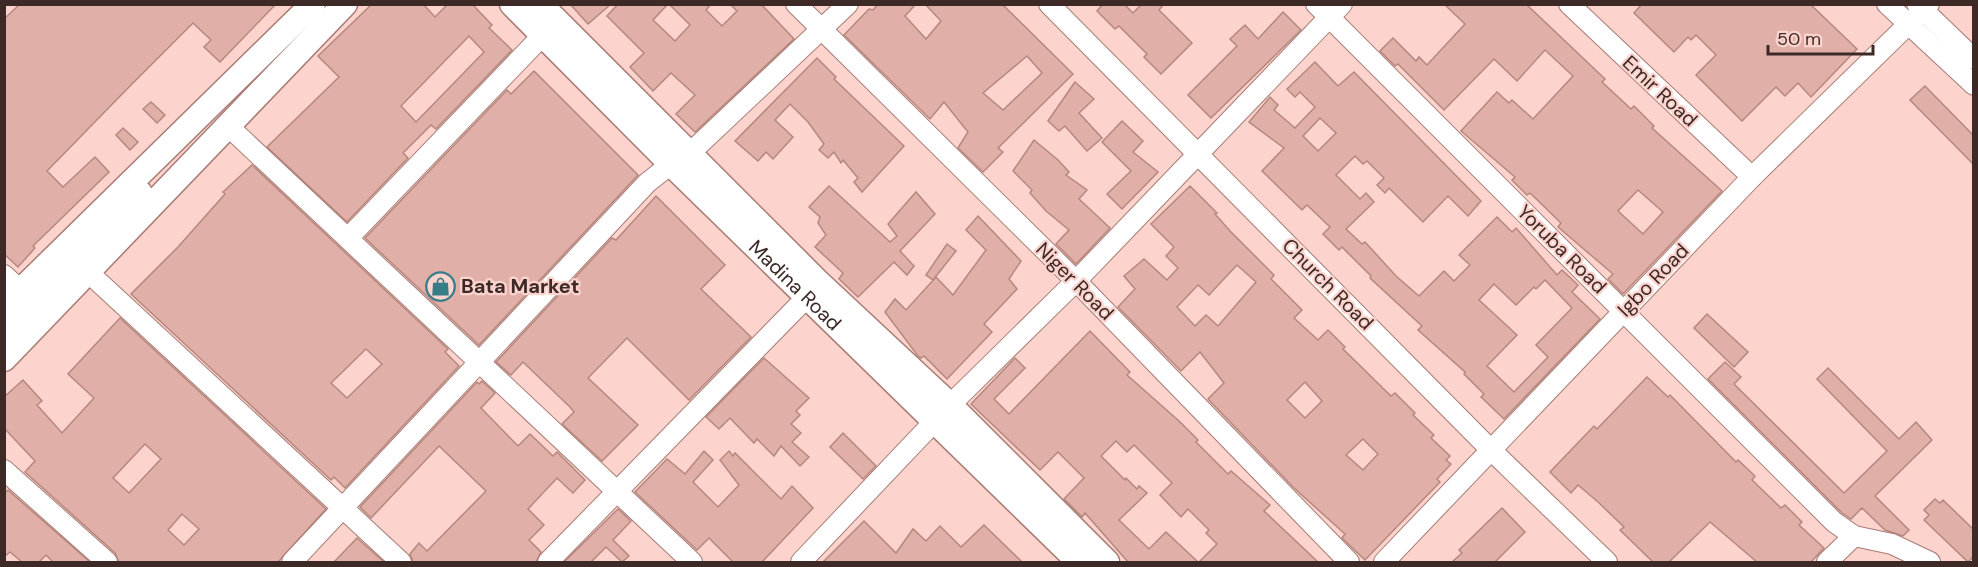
<svg xmlns="http://www.w3.org/2000/svg" width="1978" height="567" font-family="'DM Sans',sans-serif">
<style>
.building{fill:#e0b0a8;stroke:#b5877f;stroke-width:1.5;fill-rule:evenodd}
.lines{fill:none;stroke-linecap:round;stroke-linejoin:round}
.minor-casing{stroke:#a87a73;stroke-width:22}
.major-casing{stroke:#a87a73;stroke-width:27}
.minor{stroke:#fff;stroke-width:20}
.major{stroke:#fff;stroke-width:24}
.labels{text-anchor:middle;stroke-width:4.5;stroke-linejoin:round;paint-order:stroke}
.street-label{font-size:20px;fill:#3d2a27;stroke:#fcd4cd}
.poi-label{font-size:20px;font-weight:bold;fill:#3d2a27;stroke:#fcd4cd;text-anchor:start}
</style>
<rect width="100%" height="100%" fill="#fcd4cd"/>
<g class="building">
<polygon points="20,4 276,4 220,62 204,47 211,40 193,23 129,87 47,171 63,187 95,157 109,172 33,246 35,248 18,267 4,254 4,19"/>
<path d="M372,4h51l12,13 13,-13h24l20,21 -3,3 23,22 -76,79 -5,-4 -28,28 5,5 -61,64 -80,-75 72,-70 -21,-21zM469,36l15,16 -68,70 -15,-16z"/>
<polygon points="570,4 611,4 588,24"/>
<polygon points="618,4 668,4 653,20 675,41 690,25 669,4 711,4 706,10 722,26 737,11 730,4 761,4 794,39 695,132 676,114 695,95 671,73 653,91 630,67 644,53 607,16"/>
<path d="M878,4h38l-11,12 21,23 15,-18 -16,-17h77l71,70 -75,74 5,4 -20,20 -25,-24 10,-16 -24,-30 -14,17 -86,-84 25,-26 4,1zM1027,56l15,17 -39,37 -20,-17z"/>
<polygon points="1103,4 1124,4 1133,13 1142,4 1164,4 1159,10 1192,43 1161,74 1144,57 1147,54 1119,26 1115,29 1097,11"/>
<path d="M1444,4h82l79,75 -3,3 29,27 3,-3 20,20 -2,2 70,63 -99,103 -15,-15 5,-5 -55,-47 3,-4 -31,-30 -3,2 -15,-15 3,-3 -54,-46 36,-39 12,11 3,-3 21,19 40,-43 -28,-26 -28,31 -23,-22 -50,51 -46,-46 -3,2 -15,-15 13,-13 23,23 3,-4 8,8 38,-41zM1638,190l25,22 -20,22 -25,-23z"/>
<polygon points="1642,4 1810,4 1857,49 1811,97 1798,83 1785,96 1776,87 1742,121 1696,75 1716,55 1696,35 1691,40 1688,37 1674,52 1634,13"/>
<polygon points="1283,12 1301,30 1211,118 1188,95 1237,46 1230,39 1245,25 1258,39"/>
<polygon points="817,58 836,77 834,79 904,146 862,192 854,182 858,178 843,160 841,163 834,152 828,158 819,150 824,144 808,122 790,104 775,120 793,137 773,159 766,152 758,161 735,141"/>
<path d="M1315,62l23,24 16,-14 127,129 -13,15 -20,-20 -25,26 -34,-34 -4,5 -8,-8 7,-7 -17,-17 -4,3 -8,-8 -19,19 24,24 6,-6 8,9 -28,27 16,15 3,-2 31,34 23,20 25,-25 10,10 16,-16 -11,-10 38,-38 15,15 4,-4 41,47 5,-5 16,15 -6,7 28,27 -96,100 -23,-22 3,-3 -20,-20 1,-2 -47,-42 4,-4 -52,-48 1,-2 -29,-29 -3,3 -16,-16 7,-7 -23,-22 -5,5 -40,-39 22,-23 -35,-26 21,-25 8,8 -4,5 21,18 20,-21 -15,-15 -5,5 -8,-8zM1320,118l16,15 -18,18 -15,-15zM1545,280l27,28 -36,37 12,12 -34,35 -27,-26 30,-31 -38,-35 15,-16 22,21 18,-18 2,2z"/>
<polygon points="534,71 638,175 479,345 365,238 507,90 511,94"/>
<polygon points="1075,82 1094,99 1079,113 1102,138 1087,151 1065,126 1059,131 1048,121"/>
<polygon points="1925,86 1974,136 1974,165 1910,100"/>
<polygon points="151,102 165,115 157,123 143,109"/>
<polygon points="1122,121 1143,141 1133,152 1158,172 1122,209 1107,194 1131,171 1102,142"/>
<polygon points="123,128 138,142 130,150 116,135"/>
<polygon points="1034,140 1058,160 1069,172 1066,175 1087,190 1079,199 1110,228 1076,264 1056,244 1069,230 1046,211 1030,193 1032,190 1013,171"/>
<path d="M252,165l196,184 -3,3 14,14 -114,122 -11,-11 -3,3 -200,-186 47,-47 47,-53 -2,-2zM366,349l16,15 -35,34 -16,-15z"/>
<polygon points="829,186 890,242 897,236 888,224 916,192 935,214 900,251 914,266 907,275 894,262 858,297 839,279 843,273 815,247 826,235 818,223 820,217 809,207"/>
<path d="M1190,186l27,27 -2,1 16,18 43,43 -3,4 31,31 -8,8 24,22 10,-10 17,17 -2,2 48,47 4,-3 20,20 -2,2 21,20 -3,3 19,18 -4,4 5,4 -14,15 3,3 -75,78 -23,-22 3,-4 -51,-46 -86,-89 16,-16 -24,-31 -19,19 -63,-64 17,-18 -11,-13 20,-17 23,21 11,-12 -12,-12 8,-9 -23,-23zM1237,265l19,17 -38,44 -12,-11 -11,11 -18,-19 21,-22 11,10zM1305,382l17,19 -17,17 -18,-18zM1363,439l15,15 -15,16 -17,-15z"/>
<polygon points="656,196 725,265 701,289 751,337 689,400 627,338 588,378 638,425 602,461 562,424 574,412 570,407 523,362 511,375 496,362 612,238 616,240"/>
<polygon points="978,216 1021,261 1009,279 1017,289 984,324 992,332 947,379 924,356 921,358 918,356 885,312 895,299 906,310 936,277 953,295 986,250 966,230"/>
<polygon points="947,244 956,251 933,280 926,275"/>
<polygon points="1707,314 1748,352 1734,367 1694,328"/>
<path d="M120,318l206,191 -48,53h-159l-4,-9 -90,-81 10,-11 -31,-33v-31l19,-17 19,21 -5,4 25,28 32,-35 -26,-24zM145,444l16,15 -32,34 -16,-15zM182,514l17,15 -15,16 -16,-15z"/>
<polygon points="1090,331 1130,372 1127,375 1179,421 1198,440 1196,442 1228,474 1231,471 1270,505 1264,511 1318,562 1199,562 1217,544 1206,533 1209,530 1188,509 1181,517 1160,495 1172,483 1134,445 1127,452 1116,441 1101,456 1125,480 1126,478 1137,489 1139,486 1147,493 1119,520 1149,549 1166,532 1198,562 1128,562 1085,513 1082,517 1064,499 1084,478 1058,452 1040,470 971,404 1015,358 1025,368 994,399 1009,414"/>
<polygon points="764,358 809,398 796,411 800,415 791,424 801,433 792,442 809,457 800,466 781,446 774,456 757,439 754,443 730,418 719,429 706,417"/>
<polygon points="1725,362 1741,377 1734,384 1844,493 1887,451 1817,379 1828,368 1899,439 1916,422 1932,440 1875,496 1909,530 1903,536 1885,530 1862,508 1851,519 1842,513 1708,379"/>
<polygon points="1647,377 1668,397 1670,395 1736,462 1738,460 1755,476 1752,480 1781,508 1785,505 1802,522 1799,525 1824,548 1811,562 1757,562 1710,522 1669,562 1653,562 1620,530 1624,527 1598,502 1578,485 1571,493 1550,472 1594,426 1597,429"/>
<polygon points="482,381 495,393 481,408 518,446 530,434 553,456 557,452 585,480 573,493 557,478 528,509 544,525 529,540 541,552 536,562 413,562 410,554 419,543 427,551 486,491 439,446 371,518 360,507 477,382 479,384"/>
<polygon points="843,433 876,466 863,479 830,447"/>
<polygon points="704,451 713,460 693,482 718,507 739,485 720,460 729,451 733,456 735,453 781,499 792,486 813,508 762,562 733,562 709,538 697,550 635,492 667,459 685,474"/>
<polygon points="8,490 90,562 53,562 46,555 39,562 22,562 10,552 4,557 4,494"/>
<polygon points="1935,499 1940,503 1943,500 1974,530 1974,556 1968,562 1924,520 1929,515 1924,510"/>
<polygon points="1502,508 1525,532 1495,562 1452,562 1462,553 1459,550"/>
<polygon points="618,509 631,521 613,540 629,556 622,562 606,547 591,562 564,562"/>
<polygon points="864,521 896,553 913,529 926,541 940,526 961,547 984,525 1022,562 823,562"/>
<polygon points="357,538 384,562 334,562"/>
</g>
<g class="lines">
<defs>
<g id="minor">
<polyline points="796,4 1076,281 1349,562"/>
<polyline points="1049,4 1491,450 1607,562"/>
<polyline points="1316,4 1834,522 1854,536 1892,544 1930,562"/>
<polyline points="1569,4 1752,177"/>
<polyline points="1887,4 1974,85"/>
<polyline points="1917,4 1974,59"/>
<polyline points="227,125 692,562"/>
<polyline points="349,237 543,35"/>
<polyline points="89,273 401,562"/>
<polyline points="4,275 20,290"/>
<polyline points="4,470 107,562"/>
<polyline points="292,562 647,183 671,164 689,154 848,4"/>
<polyline points="548,562 808,296"/>
<polyline points="801,562 950,405 1076,281 1342,4"/>
<polyline points="1384,562 1752,177 1929,4"/>
<polyline points="1827,562 1854,536"/>
</g>
<g id="major">
<path id="s1" d="M512,4l159,160 408,398"/>
<polyline points="540,4 817,281 950,405 1107,562"/>
<polyline points="4,307 313,4"/>
<polyline points="4,330 140,193"/>
<polyline points="4,359 345,4"/>
</g>
</defs>
<use href="#minor" class="minor-casing"/>
<use href="#major" class="major-casing"/>
<use href="#minor" class="minor"/>
<use href="#major" class="major"/>
</g>
<defs>
<symbol id="shop-ring" viewBox="-11 -11 22 22"><circle r="9.5" fill="#fcd4cd" stroke="#367d88" stroke-width="1.5"/><path d="M-5-2.5h2.3a2.7 3.5 0 0 1 5.4 0H5L5.5 6h-11ZM-1.5-2.5h3a1.5 2.3 0 0 0-3 0Z" fill="#367d88"/></symbol>
</defs>
<g fill-rule="evenodd">
<use href="#shop-ring" x="424" y="270" width="33" height="33"/>
</g>
<g class="labels">
<g class="street-label">
<text transform="translate(1660 91) rotate(43)" y="7">Emir Road</text>
<text transform="translate(1562 249) rotate(45)" y="7">Yoruba Road</text>
<text transform="translate(1653 280) rotate(-46)" y="7">Igbo Road</text>
<text transform="translate(1075 281) rotate(45)" y="7">Niger Road</text>
<text dy="7" stroke="none"><textPath href="#s1" startOffset="399">Madina Road</textPath></text>
<text transform="translate(1328 284) rotate(45)" y="7">Church Road</text>
</g>
<g class="poi-label">
<text x="461" y="293">Bata Market</text>
</g>
</g>
<rect width="1978" height="567" fill="none" stroke="#3d2a27" stroke-width="12"/>
<path d="M1768 45v9h105v-9" fill="none" stroke="#3d2a27" stroke-width="3"/>
<text x="1777" y="45" font-size="18" fill="#3d2a27" stroke="#fcd4cd" stroke-width="4.5" paint-order="stroke">50 m</text>
</svg>
